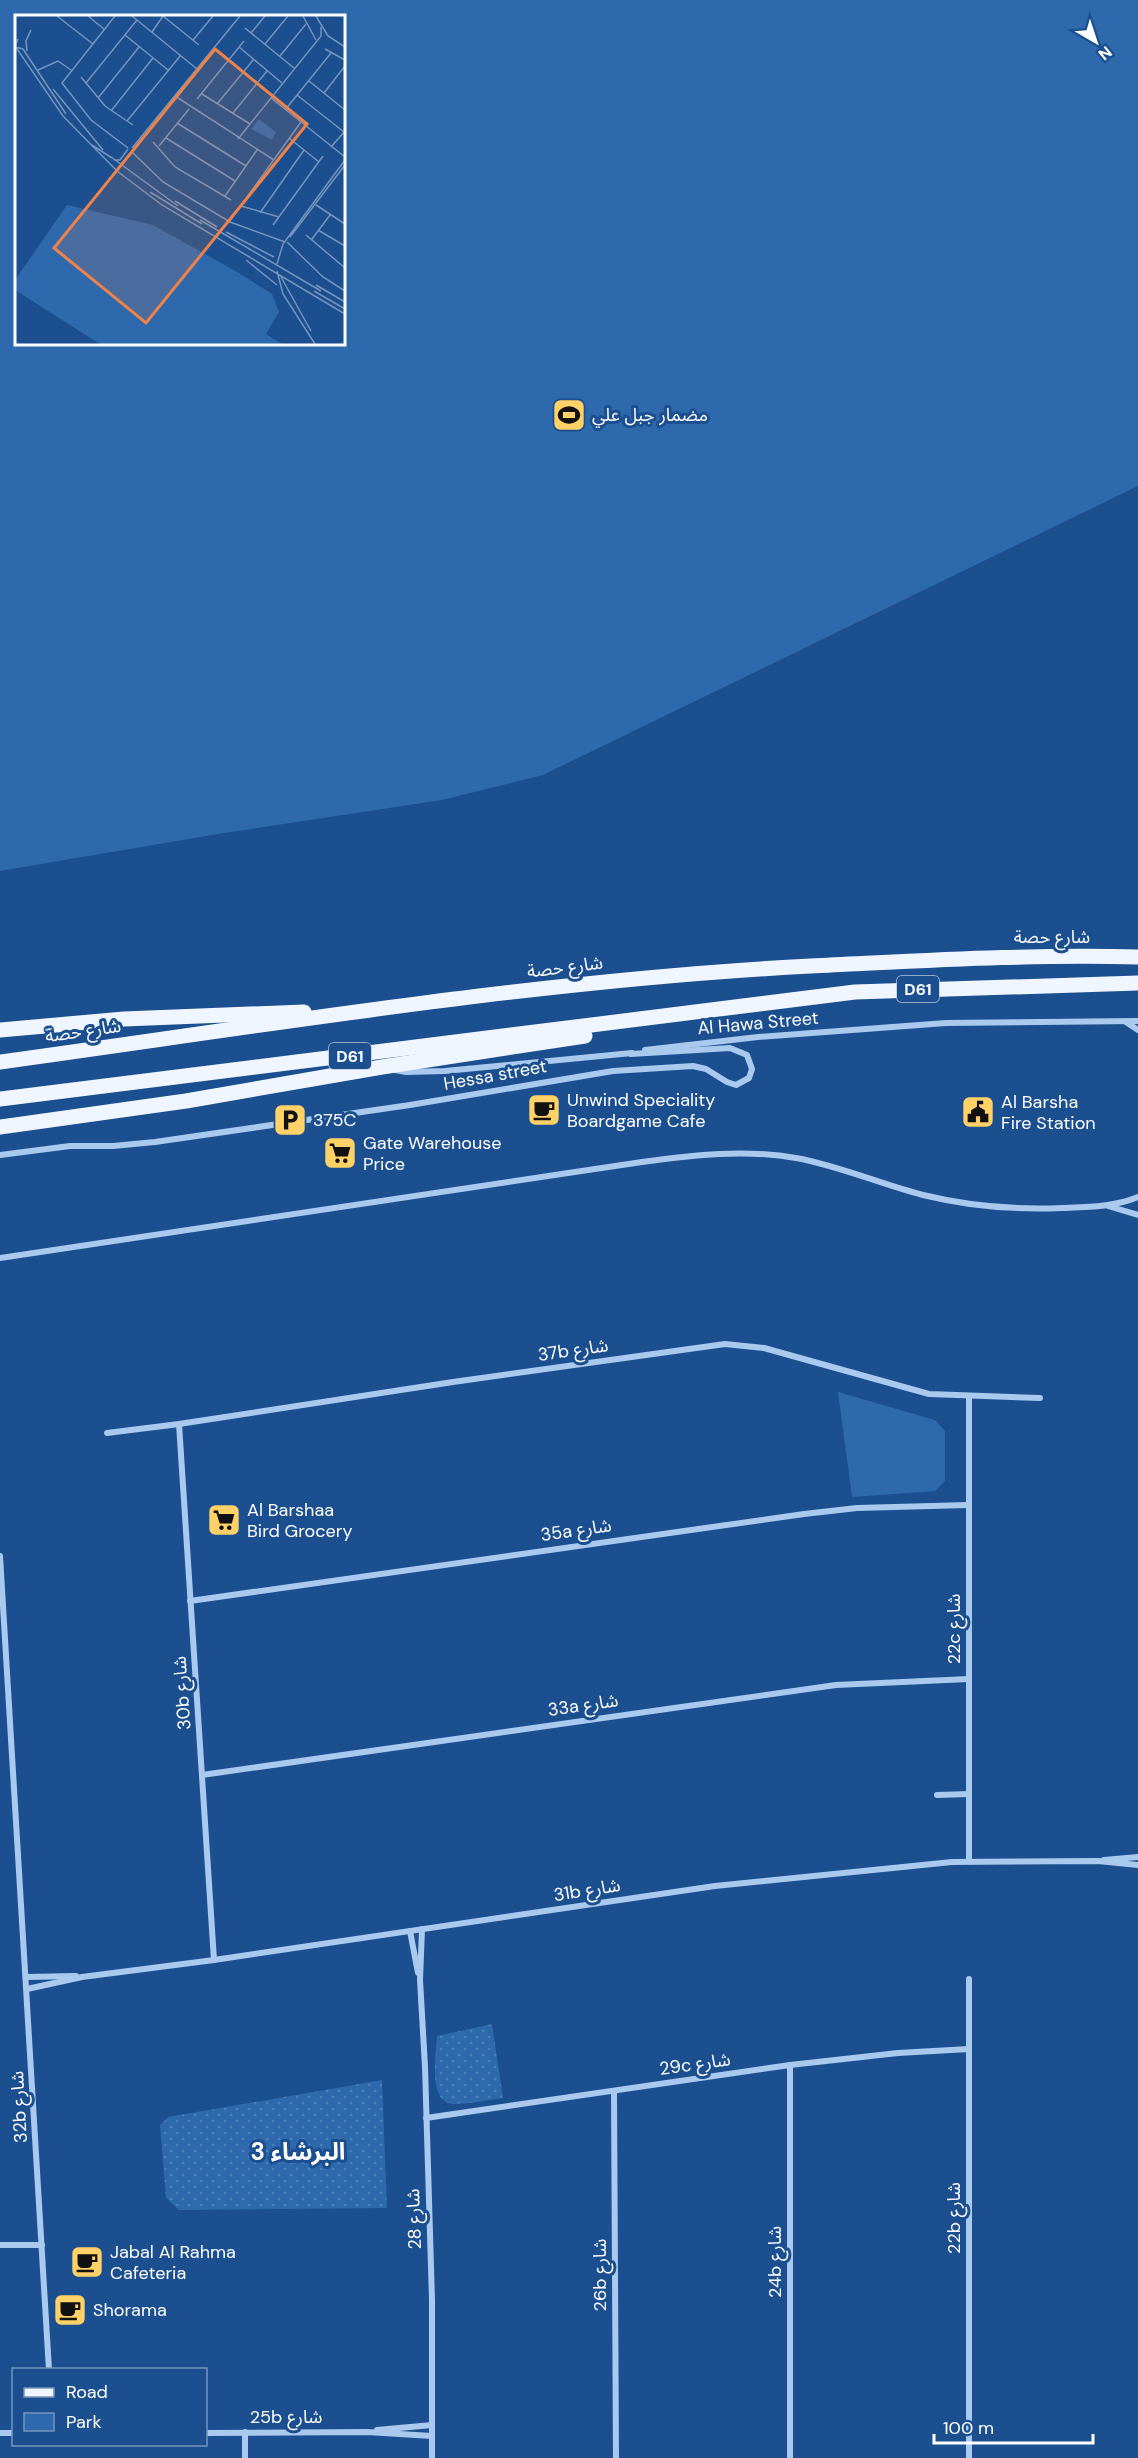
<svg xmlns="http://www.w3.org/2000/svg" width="1138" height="2458" font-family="'DM Sans','Noto Sans Arabic',sans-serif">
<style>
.grass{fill:url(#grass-dots)}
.green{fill:#2e69ad;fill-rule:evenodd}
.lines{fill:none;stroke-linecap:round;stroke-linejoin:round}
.street{stroke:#a9c9ee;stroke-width:6}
.primary{stroke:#f0f6ff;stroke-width:15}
.labels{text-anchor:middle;stroke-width:6;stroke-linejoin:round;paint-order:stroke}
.shield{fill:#1b4f8f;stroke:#bbcadd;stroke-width:1.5}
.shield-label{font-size:16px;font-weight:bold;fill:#fff}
.poi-label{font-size:18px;fill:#fff;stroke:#1b4f8f;text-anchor:start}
.street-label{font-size:18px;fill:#fff;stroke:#1b4f8f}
.district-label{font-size:24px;font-weight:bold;fill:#fff;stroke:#1b4f8f}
.inset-road{fill:none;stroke:#7695bc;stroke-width:1.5}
.view{fill:#ee8249;fill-opacity:0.15;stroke:#ee8249;stroke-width:3}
.inset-edge{fill:none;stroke:#fff;stroke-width:3}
</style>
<defs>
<pattern id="grass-dots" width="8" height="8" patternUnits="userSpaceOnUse" patternTransform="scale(1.5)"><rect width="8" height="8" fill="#2e69ad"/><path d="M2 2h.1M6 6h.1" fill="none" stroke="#4d80b9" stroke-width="1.8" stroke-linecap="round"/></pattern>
</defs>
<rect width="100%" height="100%" fill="#1b4f8f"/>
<g class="grass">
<path d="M492,2024l11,74c-16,2 -32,6 -48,6 -28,1 -19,-49 -18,-68z"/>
<polygon points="382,2080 387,2208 179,2210 166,2198 160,2125 168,2117"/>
</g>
<g class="green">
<path d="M0,0h1138v486l-595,289 -101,25 -218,33 -224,38zM16,16h328v328h-328z"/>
<polygon points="838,1392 935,1420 945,1431 945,1481 935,1491 852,1497"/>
</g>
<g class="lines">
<g class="street">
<polyline points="1126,1022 1138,1030"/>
<polyline points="645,1050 758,1037 946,1023 1138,1021"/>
<polyline points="395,1070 406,1072 445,1071 632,1053"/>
<polyline points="0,1155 70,1146 113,1146 155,1142 410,1105 613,1071 693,1066 706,1069 727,1082 736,1085 749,1078 752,1069 747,1055 730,1048 631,1054"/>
<polyline points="1108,1206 1138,1215"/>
<path d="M0,1258l642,-96c51,-7 103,-13 154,-4 44,8 84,26 127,37 45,11 92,15 139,13 26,-1 52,-1 76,-11"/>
<polyline points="969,1396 969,1861"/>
<polyline points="179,1424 214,1960"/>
<polyline points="107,1433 179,1424 453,1382 725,1344 764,1348 929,1394 1040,1398"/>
<polyline points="0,1556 49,2370"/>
<polyline points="190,1601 804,1514 857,1508 968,1505"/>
<polyline points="202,1775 836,1685 969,1679"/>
<polyline points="937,1795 969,1794"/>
<polyline points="1104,1860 1138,1857"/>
<polyline points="422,1929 420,1980 425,2067 432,2300 432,2458"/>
<polyline points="410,1931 418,1973"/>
<polyline points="27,1977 76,1976"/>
<polyline points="969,1979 969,2458"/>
<polyline points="27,1989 82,1977 214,1960 715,1886 952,1862 1098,1861 1138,1865"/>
<polyline points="614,2091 616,2458"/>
<polyline points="426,2118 790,2065 898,2053 969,2049"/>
<polyline points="0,2245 42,2245"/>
<polyline points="377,2430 432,2425"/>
<polyline points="245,2432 245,2458"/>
<polyline points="0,2433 14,2433"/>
<polyline points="206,2433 367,2432 432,2436"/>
<polyline points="790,2458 790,2065"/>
</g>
<g class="primary">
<polyline points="0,1030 124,1019 304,1012"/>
<path d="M0,1062c269,-37 539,-82 811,-96 109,-5 217,-12 327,-9"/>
<polyline points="0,1099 855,992 1138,983"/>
<polyline points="0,1127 186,1101 382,1067 585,1036"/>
</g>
</g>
<defs>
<symbol id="stadium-square" viewBox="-11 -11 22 22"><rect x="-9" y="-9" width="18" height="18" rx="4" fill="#ffd166" stroke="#1b4f8f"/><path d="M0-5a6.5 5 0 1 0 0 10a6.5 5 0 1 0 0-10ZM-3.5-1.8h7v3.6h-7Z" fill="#111"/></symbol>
<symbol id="cafe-square" viewBox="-11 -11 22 22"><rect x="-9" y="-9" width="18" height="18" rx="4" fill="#ffd166" stroke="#1b4f8f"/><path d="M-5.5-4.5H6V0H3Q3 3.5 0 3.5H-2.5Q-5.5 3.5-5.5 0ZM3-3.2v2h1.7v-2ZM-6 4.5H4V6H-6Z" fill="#111"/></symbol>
<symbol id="civic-square" viewBox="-11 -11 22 22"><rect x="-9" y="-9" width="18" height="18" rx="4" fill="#ffd166" stroke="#1b4f8f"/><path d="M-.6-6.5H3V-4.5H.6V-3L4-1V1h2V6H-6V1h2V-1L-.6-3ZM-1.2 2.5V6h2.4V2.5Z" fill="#111"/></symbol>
<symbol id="parking-square" viewBox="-11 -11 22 22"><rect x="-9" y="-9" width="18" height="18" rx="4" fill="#ffd166" stroke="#1b4f8f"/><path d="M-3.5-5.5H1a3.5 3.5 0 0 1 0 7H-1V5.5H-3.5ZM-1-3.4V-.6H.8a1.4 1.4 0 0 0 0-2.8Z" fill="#111"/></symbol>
<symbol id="supermarket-square" viewBox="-11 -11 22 22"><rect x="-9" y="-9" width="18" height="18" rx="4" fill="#ffd166" stroke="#1b4f8f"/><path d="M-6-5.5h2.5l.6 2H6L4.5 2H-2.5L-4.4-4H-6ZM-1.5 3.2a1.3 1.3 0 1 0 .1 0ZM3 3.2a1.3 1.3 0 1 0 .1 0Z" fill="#111"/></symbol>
</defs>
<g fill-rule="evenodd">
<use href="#stadium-square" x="550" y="396" width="38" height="38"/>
<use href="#cafe-square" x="525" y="1091" width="38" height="38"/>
<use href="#civic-square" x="959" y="1093" width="38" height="38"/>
<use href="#parking-square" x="271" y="1101" width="38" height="38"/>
<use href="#supermarket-square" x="321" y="1134" width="38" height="38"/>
<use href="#supermarket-square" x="205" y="1501" width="38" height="38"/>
<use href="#cafe-square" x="68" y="2243" width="38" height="38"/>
<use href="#cafe-square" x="51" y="2291" width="38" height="38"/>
</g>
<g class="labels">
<g class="shield">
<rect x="897" y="976" width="42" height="26" rx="4.5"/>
<rect x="329" y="1043" width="42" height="26" rx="4.5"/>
</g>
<g class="shield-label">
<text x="918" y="995">D61</text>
<text x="350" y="1062">D61</text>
</g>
<g class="poi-label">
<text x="592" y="421">مضمار جبل علي</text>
<text x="567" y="1106">Unwind Speciality<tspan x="567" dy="21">Boardgame Cafe</tspan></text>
<text x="1001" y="1108">Al Barsha<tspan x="1001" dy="21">Fire Station</tspan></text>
<text x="313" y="1126">375C</text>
<text x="363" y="1149">Gate Warehouse<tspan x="363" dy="21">Price</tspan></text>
<text x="247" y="1516">Al Barshaa<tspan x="247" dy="21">Bird Grocery</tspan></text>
<text x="110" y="2258">Jabal Al Rahma<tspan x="110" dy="21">Cafeteria</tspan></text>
<text x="93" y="2316">Shorama</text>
</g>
<g class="street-label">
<text x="1052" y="943">شارع حصة</text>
<text transform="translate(565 967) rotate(-7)" y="6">شارع حصة</text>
<text transform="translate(758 1023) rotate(-5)" y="6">Al Hawa Street</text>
<text transform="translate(83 1031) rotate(-8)" y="6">شارع حصة</text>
<text transform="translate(495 1075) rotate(-10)" y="6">Hessa street</text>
<text transform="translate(573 1350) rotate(-8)" y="6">37b شارع</text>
<text transform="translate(576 1530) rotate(-8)" y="6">35a شارع</text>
<text transform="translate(954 1629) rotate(-90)" y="6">22c شارع</text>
<text transform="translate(182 1693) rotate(-94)" y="6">30b شارع</text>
<text transform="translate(583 1705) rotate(-8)" y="6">33a شارع</text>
<text transform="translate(587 1890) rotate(-9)" y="6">31b شارع</text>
<text transform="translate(695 2064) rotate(-8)" y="6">29c شارع</text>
<text transform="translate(19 2107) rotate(-93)" y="6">32b شارع</text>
<text transform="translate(954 2218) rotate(-90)" y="6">22b شارع</text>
<text transform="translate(414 2219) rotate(-92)" y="6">شارع 28</text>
<text transform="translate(775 2262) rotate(-90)" y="6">24b شارع</text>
<text transform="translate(600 2275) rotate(-90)" y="6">26b شارع</text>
<text x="286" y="2423">25b شارع</text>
</g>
<g class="district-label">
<text x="298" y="2160">البرشاء 3</text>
</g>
</g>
<g transform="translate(15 15)">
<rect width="330" height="330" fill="#1b4f8f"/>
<path d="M244,104l17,13 -4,8 -21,-11z" fill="#2e69ad"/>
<path d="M52,190l86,20 86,48 33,21 7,18 -13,22 16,10h-182l-85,-54v-10z" fill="#2e69ad"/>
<path class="inset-road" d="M42,1l36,28M73,1l16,13M100,1l-53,67 29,37 37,28M117,1l65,53M148,1l36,29M288,1l13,24M301,1l12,20 17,11M230,13l49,40M137,17l11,-16M236,18l14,-17M110,20l43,35M3,24l-3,7 48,70 54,55 45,34 183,109M178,25l20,-24M250,29l23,-28M0,32l8,2 43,65M224,32l43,36M310,34l20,11M12,36l-1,-10 5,-11M265,41l26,-32M23,55l20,-9 13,9M66,62l24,29 28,19M294,66l36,29M71,68l51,-63M38,74l50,61M309,78l21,-27M187,79l48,30M282,80l47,37M160,81l99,64M83,83l41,-51M256,83l74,59M182,84l47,-58M202,89l37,-45M270,95l46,-57M96,96l42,-53M218,98l34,-42M112,106l54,-66M162,108l69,43M151,123l69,43M274,123l30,24M223,124l83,-103v-9M138,127l22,25 56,33M77,130l20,13M144,131l30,-37M316,132l14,-16M117,133l108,-132M116,136l32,31 67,40 55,20M96,142l67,49M99,145h6l8,-11M135,177l52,32M210,181l32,-46M160,186l42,26M301,190l29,19M226,191l38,11M245,198l44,-63M185,205l121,71M214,207l72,-100M258,210l50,-69M303,215l27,16M211,217l48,25M291,220l39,33M275,222l55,-72M297,224l18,-24M272,227l36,35 22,14M231,245l31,25M262,249l6,-20 62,-84M262,256l6,23 32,50M266,262l30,54M301,270l29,17M299,276l31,18"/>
<path class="view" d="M200,34l92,75 -161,199 -92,-75z"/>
<rect width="330" height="330" class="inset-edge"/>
</g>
<rect x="12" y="2368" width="195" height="78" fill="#1b4f8f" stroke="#7695bc" stroke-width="1.5"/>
<rect x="24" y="2388" width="30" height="9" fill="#f0f6ff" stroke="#7695bc" stroke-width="1.5"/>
<text x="66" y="2398" font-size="18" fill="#ffffff">Road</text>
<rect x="24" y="2413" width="30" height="18" fill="#2e69ad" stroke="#7695bc" stroke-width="1.5"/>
<text x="66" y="2428" font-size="18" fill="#ffffff">Park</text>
<g transform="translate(1096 42) rotate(141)" stroke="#1b4f8f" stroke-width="4.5" paint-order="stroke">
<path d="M0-4.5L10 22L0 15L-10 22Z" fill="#ffffff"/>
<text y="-9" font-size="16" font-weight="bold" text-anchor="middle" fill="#ffffff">N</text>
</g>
<path d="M934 2434v9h159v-9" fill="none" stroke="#ffffff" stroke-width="3"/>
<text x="943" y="2434" font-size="18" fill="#ffffff" stroke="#1b4f8f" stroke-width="4.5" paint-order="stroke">100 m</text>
</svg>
